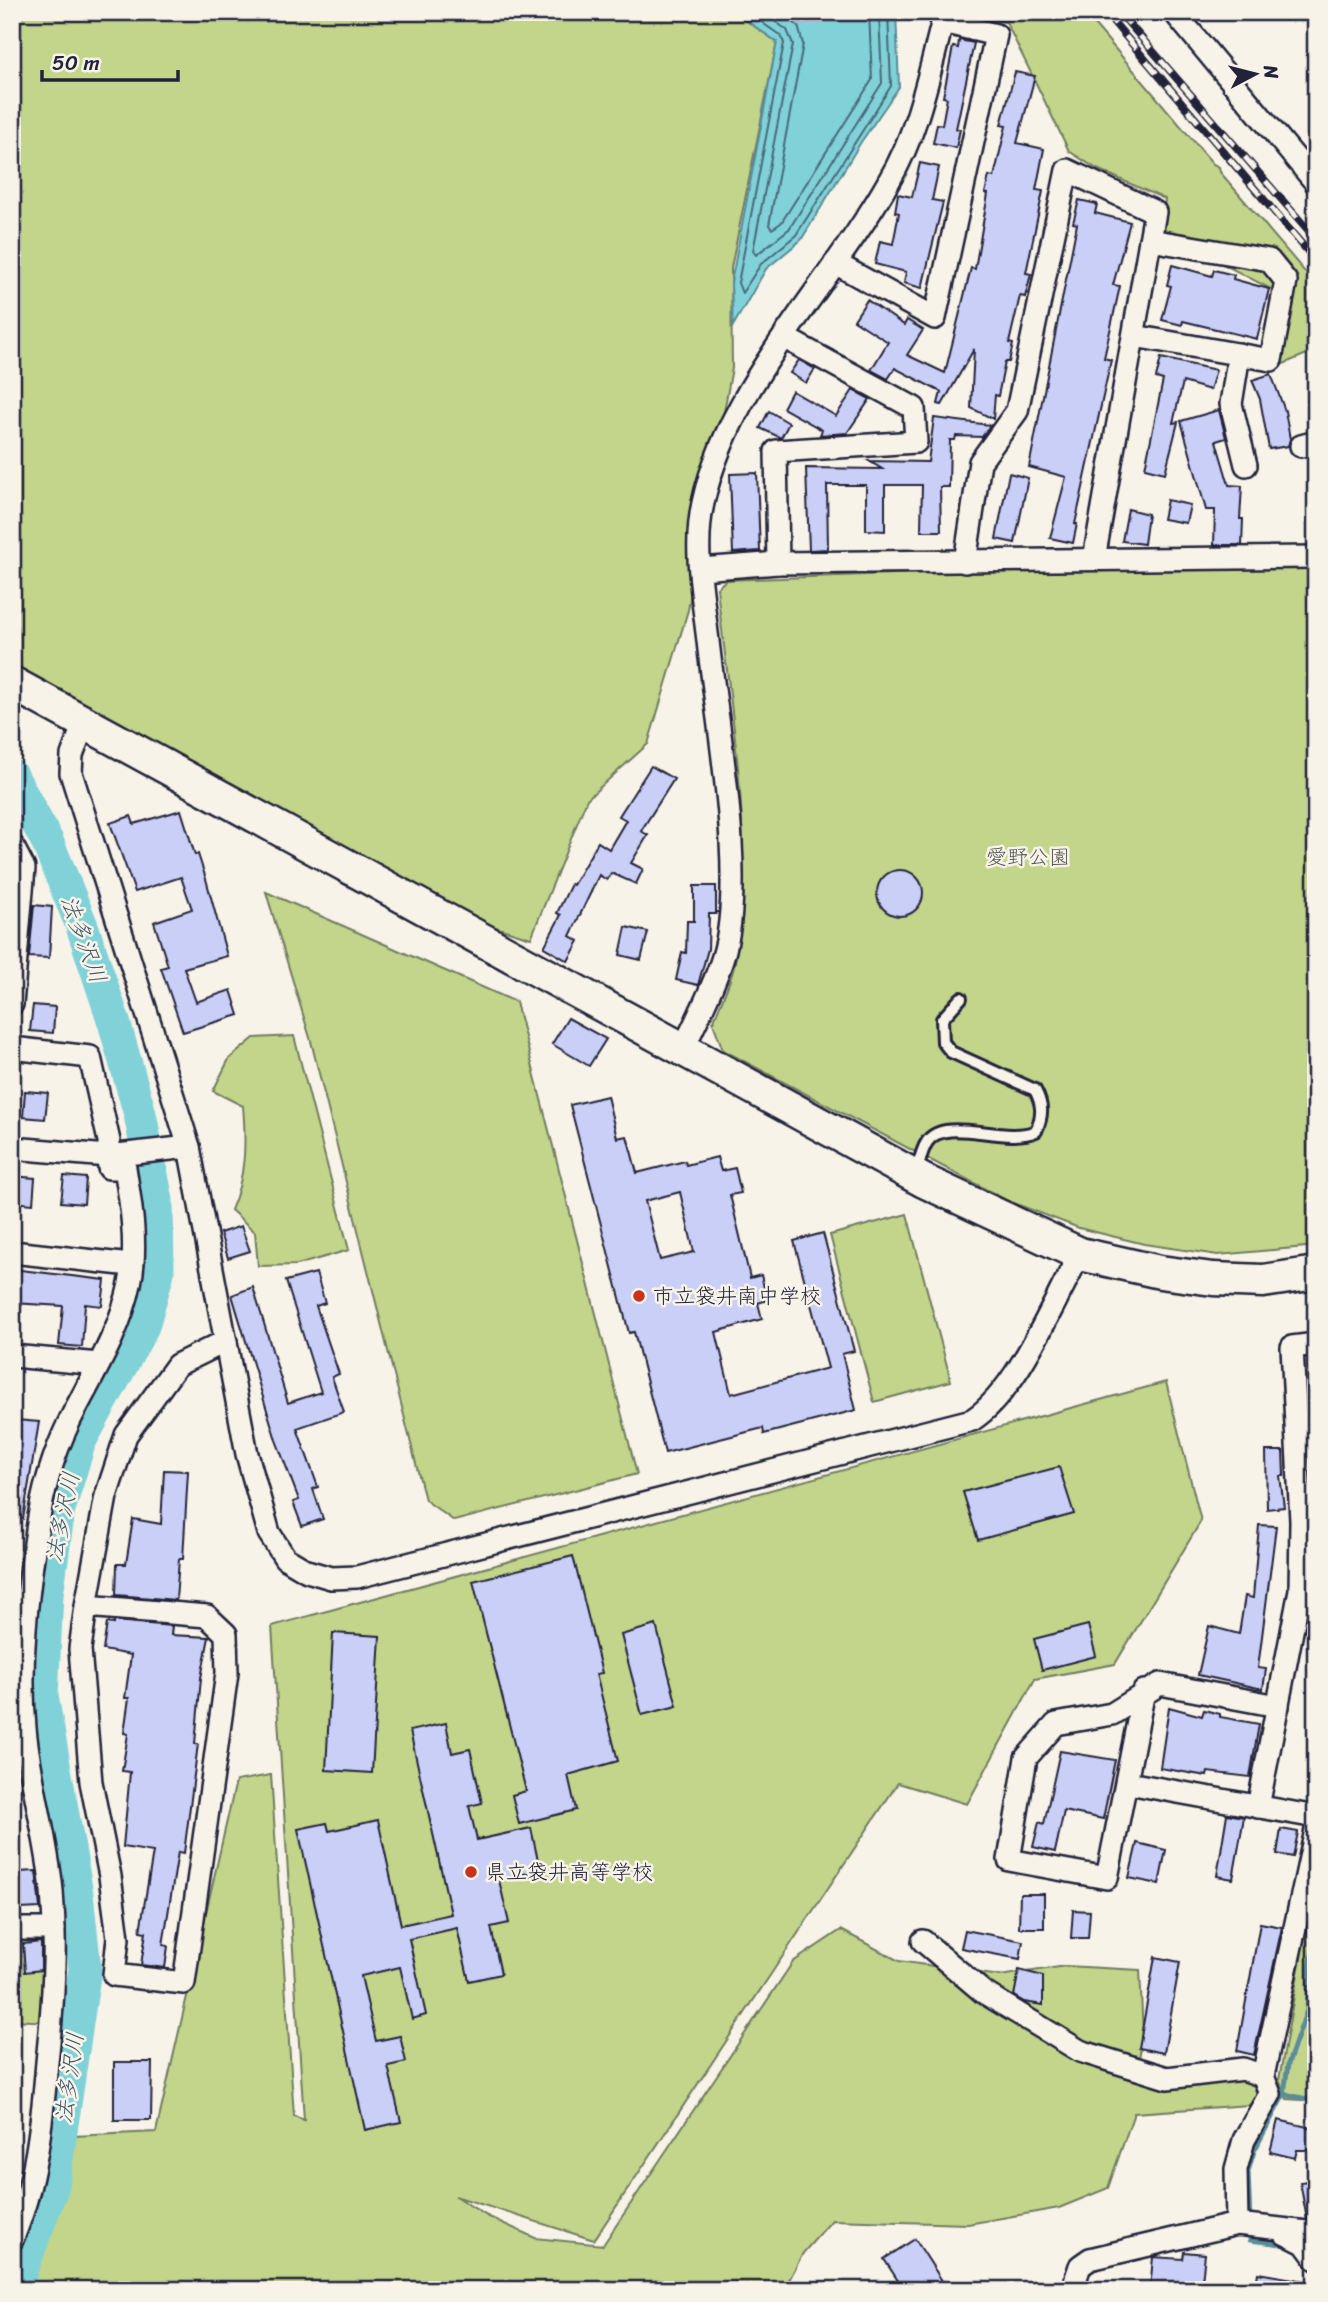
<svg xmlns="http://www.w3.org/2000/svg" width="1328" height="2302" font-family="Sriracha,'Klee One',sans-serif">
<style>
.green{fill:#c2d58a;stroke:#727c62;stroke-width:2}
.water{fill:#80d2d8;stroke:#5a8c99;stroke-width:2}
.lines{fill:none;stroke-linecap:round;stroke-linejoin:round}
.shore{stroke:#48687a;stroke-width:2}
.stream{stroke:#5a8c99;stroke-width:5}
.river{stroke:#80d2d8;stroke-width:33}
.building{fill:#cacff7;stroke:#22223b;stroke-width:2;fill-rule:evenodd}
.lane-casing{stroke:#22223b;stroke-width:16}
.street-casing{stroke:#22223b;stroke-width:26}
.secondary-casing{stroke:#22223b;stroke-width:37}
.lane{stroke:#f7f3e8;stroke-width:10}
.street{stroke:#f7f3e8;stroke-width:21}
.secondary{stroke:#f7f3e8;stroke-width:32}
.rail-casing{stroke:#22223b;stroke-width:8}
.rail{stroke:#f7f3e8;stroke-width:5;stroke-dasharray:16;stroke-linecap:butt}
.poi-dot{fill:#c8321e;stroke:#f7f3e8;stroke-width:2.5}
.labels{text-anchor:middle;stroke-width:5;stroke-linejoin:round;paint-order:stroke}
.park-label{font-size:21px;fill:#525853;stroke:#f7f3e8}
.poi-label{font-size:21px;fill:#22223b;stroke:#f7f3e8;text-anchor:start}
.water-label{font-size:23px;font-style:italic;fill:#3e576a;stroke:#f7f3e8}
</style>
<rect width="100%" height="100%" fill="#f7f3e8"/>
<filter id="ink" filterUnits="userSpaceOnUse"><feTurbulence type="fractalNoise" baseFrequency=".0143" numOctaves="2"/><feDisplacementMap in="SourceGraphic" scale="14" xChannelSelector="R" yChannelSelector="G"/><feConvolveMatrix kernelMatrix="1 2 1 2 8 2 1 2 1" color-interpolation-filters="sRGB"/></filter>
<g filter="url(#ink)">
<g class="green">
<polygon points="12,12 734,12 777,42 731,268 732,368 688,610 648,744 587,799 531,938 406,899 307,824 151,759 12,683"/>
<polygon points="945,12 1084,12 1213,164 1219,167 1220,172 1316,285 1316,350 1281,365 1294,301 1161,232 1165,199 1097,169 1069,151 1006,22"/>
<path d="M1316,567v679l-98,9 -74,-11 -65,-16 -73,-28 -283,-150 -10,-27c7,-20 18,-40 22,-61 21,-117 -5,-256 -18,-374l9,-8 332,-12z"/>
<polygon points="266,892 516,1002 637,1474 454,1521 425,1500 311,1041"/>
<path d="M294,1036l55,214 -52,15 -39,1 -3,-34 -24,-22c15,-34 15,-67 12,-104l-30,-15 16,-32 25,-21z"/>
<polygon points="907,1214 951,1381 874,1402 830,1235"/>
<polygon points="1166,1382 1201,1521 1115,1664 1035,1679 967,1804 898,1783 594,2240 455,2196 487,2216 535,2238 603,2245 793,1962 841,1930 899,1961 1000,1976 1066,1966 1140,1970 1143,2035 1136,2077 1236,2077 1260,2082 1261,2096 1249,2105 1134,2113 1108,2188 1059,2208 968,2224 832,2220 803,2253 784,2290 12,2290 12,2270 31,2260 58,2206 74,2136 156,2132 236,1781 271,1775 294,2116 304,2120 272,1626"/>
<polygon points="1316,1873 1316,2101 1287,2099 1279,2080"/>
<polygon points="12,1929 54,1929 51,2022 12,2020"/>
</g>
<polygon class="water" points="734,12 896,12 899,87 861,142 801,240 766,269 733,326 731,283 777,42"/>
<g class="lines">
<g class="shore">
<polyline points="747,12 781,36 784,43 738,283 742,293 761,264 796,235 891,86 888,12"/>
<polyline points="762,12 787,30 793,44 753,251 756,255 789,229 882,83 879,12"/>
<polyline points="780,12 798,26 803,44 769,225 772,229 781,223 872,80 869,12"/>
</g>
<g class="stream">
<polyline points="1284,2094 1316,2101"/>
<polyline points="1250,2221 1248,2171 1254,2151 1284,2094 1288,2064 1307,2010 1311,1958 1316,1943"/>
<polyline points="1250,2230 1250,2240 1289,2245"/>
<polyline points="1308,2263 1316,2274"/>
</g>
<polyline class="river" points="12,776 47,841 82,926 114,1022 140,1114 157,1201 158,1272 143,1326 80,1441 59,1509 47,1595 42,1696 77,1894 85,1969 53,2185 14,2290"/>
</g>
<g class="building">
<polygon points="959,40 974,43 956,129 960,129 956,148 933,143 937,124 942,125 947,98 943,97 953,47 958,48"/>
<polygon points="1015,72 1035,76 1017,143 1044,149 1036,190 1043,191 1026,273 1031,274 1025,297 1020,296 1009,343 1013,344 1009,362 1005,362 998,396 995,395 993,419 971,408 974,349 942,405 938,404 941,392 895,368 888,379 871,370 888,342 854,320 867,300 904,325 907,320 923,330 907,355 945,373 971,268 975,269 988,194 985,193 989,176 994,177 1006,126 1001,125"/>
<polygon points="920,163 939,167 932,200 943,202 922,288 904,283 906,272 875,264 880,241 893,244 899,213 895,212 898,194 912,197"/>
<polygon points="1079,200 1097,204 1095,213 1130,222 1113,285 1120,286 1104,358 1111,360 1075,524 1077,524 1073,543 1050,538 1066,477 1029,467 1077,224 1073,223"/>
<polygon points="1172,265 1212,276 1214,270 1234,275 1233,279 1269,289 1257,339 1183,321 1182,325 1162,320 1171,286 1167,285"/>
<polygon points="1161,358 1216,370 1210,390 1183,382 1173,423 1178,422 1165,473 1145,468 1163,380 1156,378"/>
<polygon points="799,360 815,369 806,383 790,373"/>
<polygon points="1271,374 1285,411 1290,439 1288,446 1269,449 1260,399 1252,380"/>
<polygon points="853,390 870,399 847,433 820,435 822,430 783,408 792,391 836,416"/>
<polygon points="1219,410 1226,438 1216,441 1229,485 1242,486 1240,519 1243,519 1242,545 1214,545 1215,510 1206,510 1181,421"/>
<polygon points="769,411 789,423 781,438 760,428"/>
<polygon points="934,418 990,425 982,437 956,436 955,440 950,440 949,487 940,487 941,531 921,531 922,485 885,485 885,531 866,530 866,485 827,485 828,549 809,550 806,468 882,469 869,461 928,462"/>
<polygon points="757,473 760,551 733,553 730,474"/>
<polygon points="1009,473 1028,478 1015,543 996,539"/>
<polygon points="1167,500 1190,505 1186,523 1163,519"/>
<polygon points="1128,509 1148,514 1144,544 1122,541"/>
<polygon points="651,766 674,779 641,831 648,835 631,863 643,869 636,884 611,873 607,880 599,875 570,936 579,941 568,961 544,947 561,915 557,913 571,884 573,885 598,842 609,849 626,820 619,816"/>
<polygon points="181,810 195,855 198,854 206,879 227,956 184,968 196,1002 231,990 239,1015 183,1032 161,968 168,966 154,922 192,909 181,877 135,892 110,823 131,816 134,824"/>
<circle cx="900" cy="893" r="23"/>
<polygon points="694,886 716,886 716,914 709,914 708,949 698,985 676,980 682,952 686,953 687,921 694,921"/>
<polygon points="34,905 52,907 49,958 29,957"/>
<polygon points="626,927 648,932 641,960 620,955"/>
<polygon points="33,1005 55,1007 53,1033 30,1031"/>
<polygon points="568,1018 606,1039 589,1066 552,1044"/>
<polygon points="25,1091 48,1093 45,1119 23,1117"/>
<path d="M607,1096l10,42 10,-2 10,37 48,-12 1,4 31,-8 4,14 14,-3 6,25 -11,2 20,83 11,-3 6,25 -9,3 4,16 -46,13 15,62 97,-26 -34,-127 29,-8 31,118 -12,3 14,56 -92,24 -1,-6 -98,25 -31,-121 -5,1 -59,-228zM680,1192l14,60 -34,8 -15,-59z"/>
<polygon points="12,1176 35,1178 33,1204 12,1202"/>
<polygon points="64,1176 86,1178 84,1204 61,1202"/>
<polygon points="241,1226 250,1251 228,1258 220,1233"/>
<polygon points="12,1269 105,1280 102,1306 85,1304 82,1347 59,1345 63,1306 12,1303"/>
<polygon points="316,1273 325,1303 316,1306 339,1374 332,1377 344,1412 297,1428 318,1487 313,1489 323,1519 302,1526 293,1502 299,1500 276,1440 232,1295 253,1287 288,1403 321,1392 286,1281"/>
<polygon points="16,1420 39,1422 23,1519 12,1518"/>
<polygon points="1266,1451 1283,1451 1284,1476 1280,1476 1284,1507 1267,1509"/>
<polygon points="1059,1467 1074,1514 978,1540 963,1492"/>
<polygon points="164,1470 188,1471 183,1559 179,1559 176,1600 116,1595 117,1564 126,1564 133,1519 161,1524"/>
<polygon points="1259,1525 1276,1526 1258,1668 1266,1669 1263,1689 1198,1675 1209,1626 1239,1634 1245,1596 1253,1598"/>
<polygon points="573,1556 602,1673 596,1674 618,1761 568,1775 576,1810 519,1824 512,1795 526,1791 473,1581"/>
<polygon points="114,1621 172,1626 171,1635 209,1637 201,1678 195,1744 198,1744 184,1853 178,1852 163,1945 168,1946 165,1968 141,1965 146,1932 140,1931 153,1852 123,1847 130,1772 122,1771 128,1734 124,1733 129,1698 125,1698 131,1655 103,1650 107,1623 114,1624"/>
<polygon points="656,1625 677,1706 642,1715 621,1635"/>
<polygon points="1088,1625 1096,1656 1042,1670 1034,1639"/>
<polygon points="333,1633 380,1636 372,1773 326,1770"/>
<polygon points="1169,1707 1202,1716 1204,1710 1220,1714 1220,1717 1259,1724 1250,1777 1208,1772 1207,1776 1160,1768"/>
<polygon points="446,1723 452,1753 470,1749 482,1803 469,1806 477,1840 531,1828 540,1870 499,1880 509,1923 491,1927 501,1974 469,1981 457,1928 409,1939 426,2015 412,2019 400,1967 361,1976 376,2041 400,2036 406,2062 388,2066 401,2122 365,2130 298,1829 327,1823 329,1831 378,1820 401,1925 451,1914 410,1731"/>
<polygon points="1060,1751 1115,1760 1103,1819 1064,1811 1055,1852 1033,1847 1039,1822 1044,1824"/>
<polygon points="1227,1814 1244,1817 1233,1879 1217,1876"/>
<polygon points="1281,1829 1298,1832 1293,1857 1277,1854"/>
<polygon points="1137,1843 1166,1850 1159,1884 1129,1878"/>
<polygon points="36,1871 40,1908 20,1909 18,1872"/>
<polygon points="1020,1894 1044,1894 1044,1928 1019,1928"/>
<polygon points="1073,1910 1090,1911 1088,1938 1071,1938"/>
<polygon points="1260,1923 1282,1927 1254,2055 1237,2051"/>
<polygon points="965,1930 1023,1941 1020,1959 961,1948"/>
<polygon points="41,1942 41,1970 25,1972 23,1944"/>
<polygon points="1155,1957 1180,1962 1164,2053 1139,2048"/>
<polygon points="1019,1970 1043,1976 1043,2005 1024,2002 1014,1996"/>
<polygon points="114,2062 152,2062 151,2120 114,2120"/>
<polygon points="1278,2120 1316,2129 1316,2150 1297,2150 1295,2158 1270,2152"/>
<polygon points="1316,2180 1316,2220 1307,2219 1300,2182"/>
<polygon points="915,2239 948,2290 904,2290 884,2259"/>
<polygon points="1184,2252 1205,2254 1201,2290 1150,2290 1153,2257 1183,2259"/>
<polygon points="1258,2273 1312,2282 1311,2290 1255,2290"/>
</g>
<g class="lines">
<defs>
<path id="lane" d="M916,1174c3,-10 5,-23 11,-32 17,-27 78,3 109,-11 7,-16 7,-26 -1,-41l-84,-38 -8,-10 -1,-23 19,-21"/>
<g id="street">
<polyline points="1174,12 1316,183"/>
<polyline points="835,263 935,318 996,35 943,22"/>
<polyline points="1134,336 1271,360 1286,281 1269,260 1150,240"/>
<polyline points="1239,354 1231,404 1246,465"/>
<polyline points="1301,446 1316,442"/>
<polyline points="965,562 980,462 1017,411 1067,170 1155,212 1094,559"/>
<polyline points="778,563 776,451 916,442 914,408 785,338"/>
<polyline points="700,569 778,563 1316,557"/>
<path d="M84,723l-12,32 -1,18 118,374 58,307 22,79 16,25 22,13 24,7 26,-1 615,-157c46,-29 81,-118 108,-166"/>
<polyline points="12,845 24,868 12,1004"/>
<path d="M12,1048l78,9 19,84v27h16c6,36 13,79 5,116 -10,48 -38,92 -60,136 -16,33 -28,73 -33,110 -10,65 -18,133 -12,198 5,55 22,109 27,163 5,58 1,114 -5,171 -5,60 -11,122 -35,178"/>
<path d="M683,1049c14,-30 30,-60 40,-92 24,-78 -6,-232 -15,-316 -5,-45 -15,-93 -5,-138 25,-118 128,-219 186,-322 30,-51 41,-112 56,-169"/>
<polyline points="12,1148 108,1156 189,1147"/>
<polyline points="12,1252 131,1265"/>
<polyline points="12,1356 99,1364"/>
<polyline points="86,1606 207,1616 226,1634 227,1673 184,1983 114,1975 118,1938 110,1876 91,1782 80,1649 86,1606 106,1496 126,1435 177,1365 226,1341"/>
<polyline points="1144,1691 1107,1878 1009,1860 1026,1758 1056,1724 1112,1714 1160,1684 1278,1706"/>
<polyline points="1128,1783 1316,1817"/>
<polyline points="1258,1807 1300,1590 1301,1521 1292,1347 1316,1344"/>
<polyline points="12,1929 54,1929"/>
<polyline points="923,1941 983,1992 1080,2051 1167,2078 1243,2069 1263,2076 1270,2094 1244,2140 1236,2169 1237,2224"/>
<polyline points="1263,2076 1316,1830"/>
<polyline points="1284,2233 1304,2243 1316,2259"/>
<polyline points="1072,2290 1080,2266 1090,2259 1237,2224 1316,2233"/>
</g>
<polyline id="secondary" points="12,683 924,1181 1080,1254 1160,1272 1213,1279 1263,1281 1316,1273"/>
</defs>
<use href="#lane" class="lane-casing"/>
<use href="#street" class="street-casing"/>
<use href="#secondary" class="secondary-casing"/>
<use href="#lane" class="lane"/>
<use href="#street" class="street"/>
<use href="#secondary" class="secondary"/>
<defs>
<g id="rail">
<polyline points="1105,12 1316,261"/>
<polyline points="1119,12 1316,239"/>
</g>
</defs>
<use href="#rail" class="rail-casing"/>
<use href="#rail" class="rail"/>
</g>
</g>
<g class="poi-dot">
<circle cx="639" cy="1296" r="7"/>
<circle cx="471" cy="1872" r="7"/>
</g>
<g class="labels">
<g class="park-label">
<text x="1028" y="864">愛野公園</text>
</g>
<g class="poi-label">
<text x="653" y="1303">市立袋井南中学校</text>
<text x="485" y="1879">県立袋井高等学校</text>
</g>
<g class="water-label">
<text transform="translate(84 939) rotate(70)" y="8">法多沢川</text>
<text transform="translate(62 1517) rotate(-78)" y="8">法多沢川</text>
<text transform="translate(69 2078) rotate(-82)" y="8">法多沢川</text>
</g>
</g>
<rect width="1328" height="2302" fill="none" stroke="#f7f3e8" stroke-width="42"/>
<rect x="21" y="21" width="1286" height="2260" fill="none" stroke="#22223b" stroke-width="2.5" filter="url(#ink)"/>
<g transform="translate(1255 74) rotate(83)" stroke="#f7f3e8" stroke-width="5" paint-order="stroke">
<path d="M0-5L12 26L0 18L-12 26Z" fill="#22223b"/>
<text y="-10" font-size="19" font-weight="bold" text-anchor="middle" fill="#22223b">N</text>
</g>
<path d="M42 70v10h136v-10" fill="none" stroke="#22223b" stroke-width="3.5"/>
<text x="52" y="70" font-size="21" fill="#22223b" stroke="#f7f3e8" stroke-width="5" paint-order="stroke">50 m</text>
</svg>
